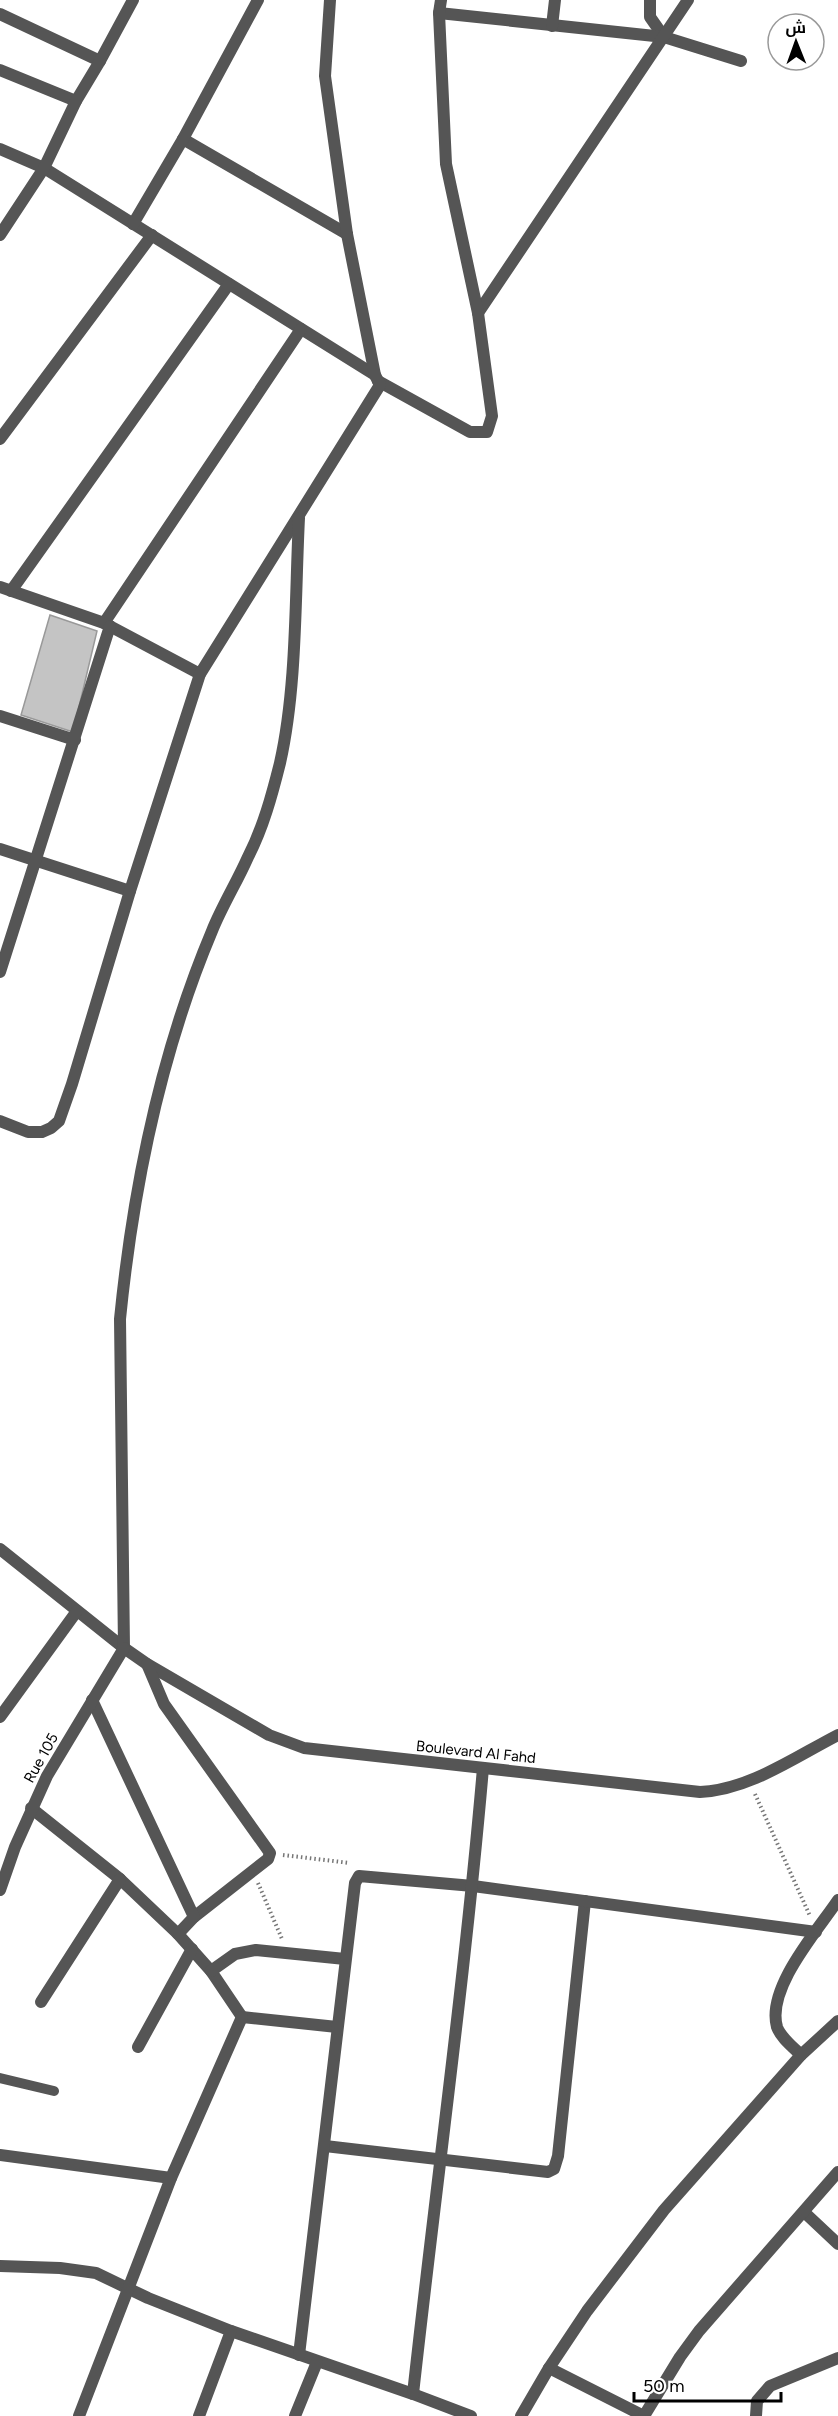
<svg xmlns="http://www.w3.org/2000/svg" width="838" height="2416" font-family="Figtree,Cairo,sans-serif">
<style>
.building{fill:#c4c4c4;stroke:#999;stroke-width:1.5}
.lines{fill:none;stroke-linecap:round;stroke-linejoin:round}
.path{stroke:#777;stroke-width:4;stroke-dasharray:1.5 3;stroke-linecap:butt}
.service{stroke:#555;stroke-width:10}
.pedestrian{stroke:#555;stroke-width:12}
.minor{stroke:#555;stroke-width:12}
.labels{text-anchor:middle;stroke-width:5;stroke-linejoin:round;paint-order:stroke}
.street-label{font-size:15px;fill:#000;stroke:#fff}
</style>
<rect width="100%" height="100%" fill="#fff"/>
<polygon class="building" points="50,615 97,631 73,732 21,715"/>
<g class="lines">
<g class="path">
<polyline points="755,1794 810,1916"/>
<polyline points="283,1855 350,1863"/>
<polyline points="258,1883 282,1939"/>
</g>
<polyline class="service" points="0,2078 54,2091"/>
<polyline class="pedestrian" points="0,439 152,235"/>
<g class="minor">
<polyline points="650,0 650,17 664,37"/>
<polyline points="439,13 664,37 741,61"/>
<polyline points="0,14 100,61"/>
<polyline points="552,26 555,0"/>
<polyline points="0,70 76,101"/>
<polyline points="183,139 347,234"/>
<polyline points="0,149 44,168 375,375"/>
<polyline points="133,224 183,139 258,0"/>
<polyline points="0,235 44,168 76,101 100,61 133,0"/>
<polyline points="478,313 688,0"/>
<polyline points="378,381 470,432 487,432 492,416 478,313 446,164 439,13 441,0"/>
<polyline points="0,587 104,623 200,674"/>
<polyline points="11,591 229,284"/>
<polyline points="104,623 301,329"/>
<polyline points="0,716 75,740"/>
<polyline points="0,849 130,891"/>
<polyline points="0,972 110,626"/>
<polyline points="0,1121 28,1132 42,1132 51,1128 59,1121 72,1084 130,891 200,674 380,385 375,375 347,234 325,76 330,0"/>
<path d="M0,1549l124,99 23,16 122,71 35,13 396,44c49,-2 95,-35 138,-57"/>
<path d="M124,1648l-4,-329c13,-130 41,-267 92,-388 10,-25 25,-49 36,-74 15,-29 24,-62 32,-94 17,-75 15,-167 19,-245"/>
<polyline points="147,1664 164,1704 270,1853 268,1859 194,1917"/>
<polyline points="92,1700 194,1917 178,1934"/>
<polyline points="0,1717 77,1611"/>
<polyline points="31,1808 120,1879 178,1934 211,1971 242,2017"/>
<polyline points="0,1890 15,1847 47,1776 124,1648"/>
<polyline points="211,1971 235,1954 256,1950 345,1959"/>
<polyline points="41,2002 120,1879"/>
<polyline points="242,2017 337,2027"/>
<polyline points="138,2047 192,1949"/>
<path d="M801,2055c-8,-8 -20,-17 -24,-28 -11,-39 41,-97 61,-127"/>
<polyline points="325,2146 548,2172 554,2169 558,2156 585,1901"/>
<polyline points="0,2155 171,2178"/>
<polyline points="804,2212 838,2244"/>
<polyline points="0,2266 60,2268 96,2273 148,2298 231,2331 413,2394 471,2416"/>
<polyline points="299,2355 355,1883 359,1876 473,1886 816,1932"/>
<polyline points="549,2368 644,2416"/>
<path d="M413,2394c23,-209 52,-417 70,-626"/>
<polyline points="79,2416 171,2178 242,2017"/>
<polyline points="199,2416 231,2331"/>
<polyline points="295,2416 317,2362"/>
<polyline points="521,2416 549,2368 587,2311 664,2210 801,2055 838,2021"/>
<polyline points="644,2416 680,2357 699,2331 838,2172"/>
<polyline points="756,2416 757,2401 770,2386 838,2358"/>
</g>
</g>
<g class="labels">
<g class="street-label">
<text transform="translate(476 1752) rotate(6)" y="5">Boulevard Al Fahd</text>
<text transform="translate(41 1758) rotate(-61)" y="5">Rue 105</text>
</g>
</g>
<g transform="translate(796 42) rotate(359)"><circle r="28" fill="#ffffff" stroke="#999999" stroke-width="1.5"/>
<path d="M0-4.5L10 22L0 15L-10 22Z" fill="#000000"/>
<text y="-9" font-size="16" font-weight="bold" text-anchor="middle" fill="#000000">ش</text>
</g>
<path d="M634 2392v9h147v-9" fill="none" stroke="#000000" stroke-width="3"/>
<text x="643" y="2392" font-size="18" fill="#000000" stroke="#ffffff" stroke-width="4.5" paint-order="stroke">50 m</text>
</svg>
